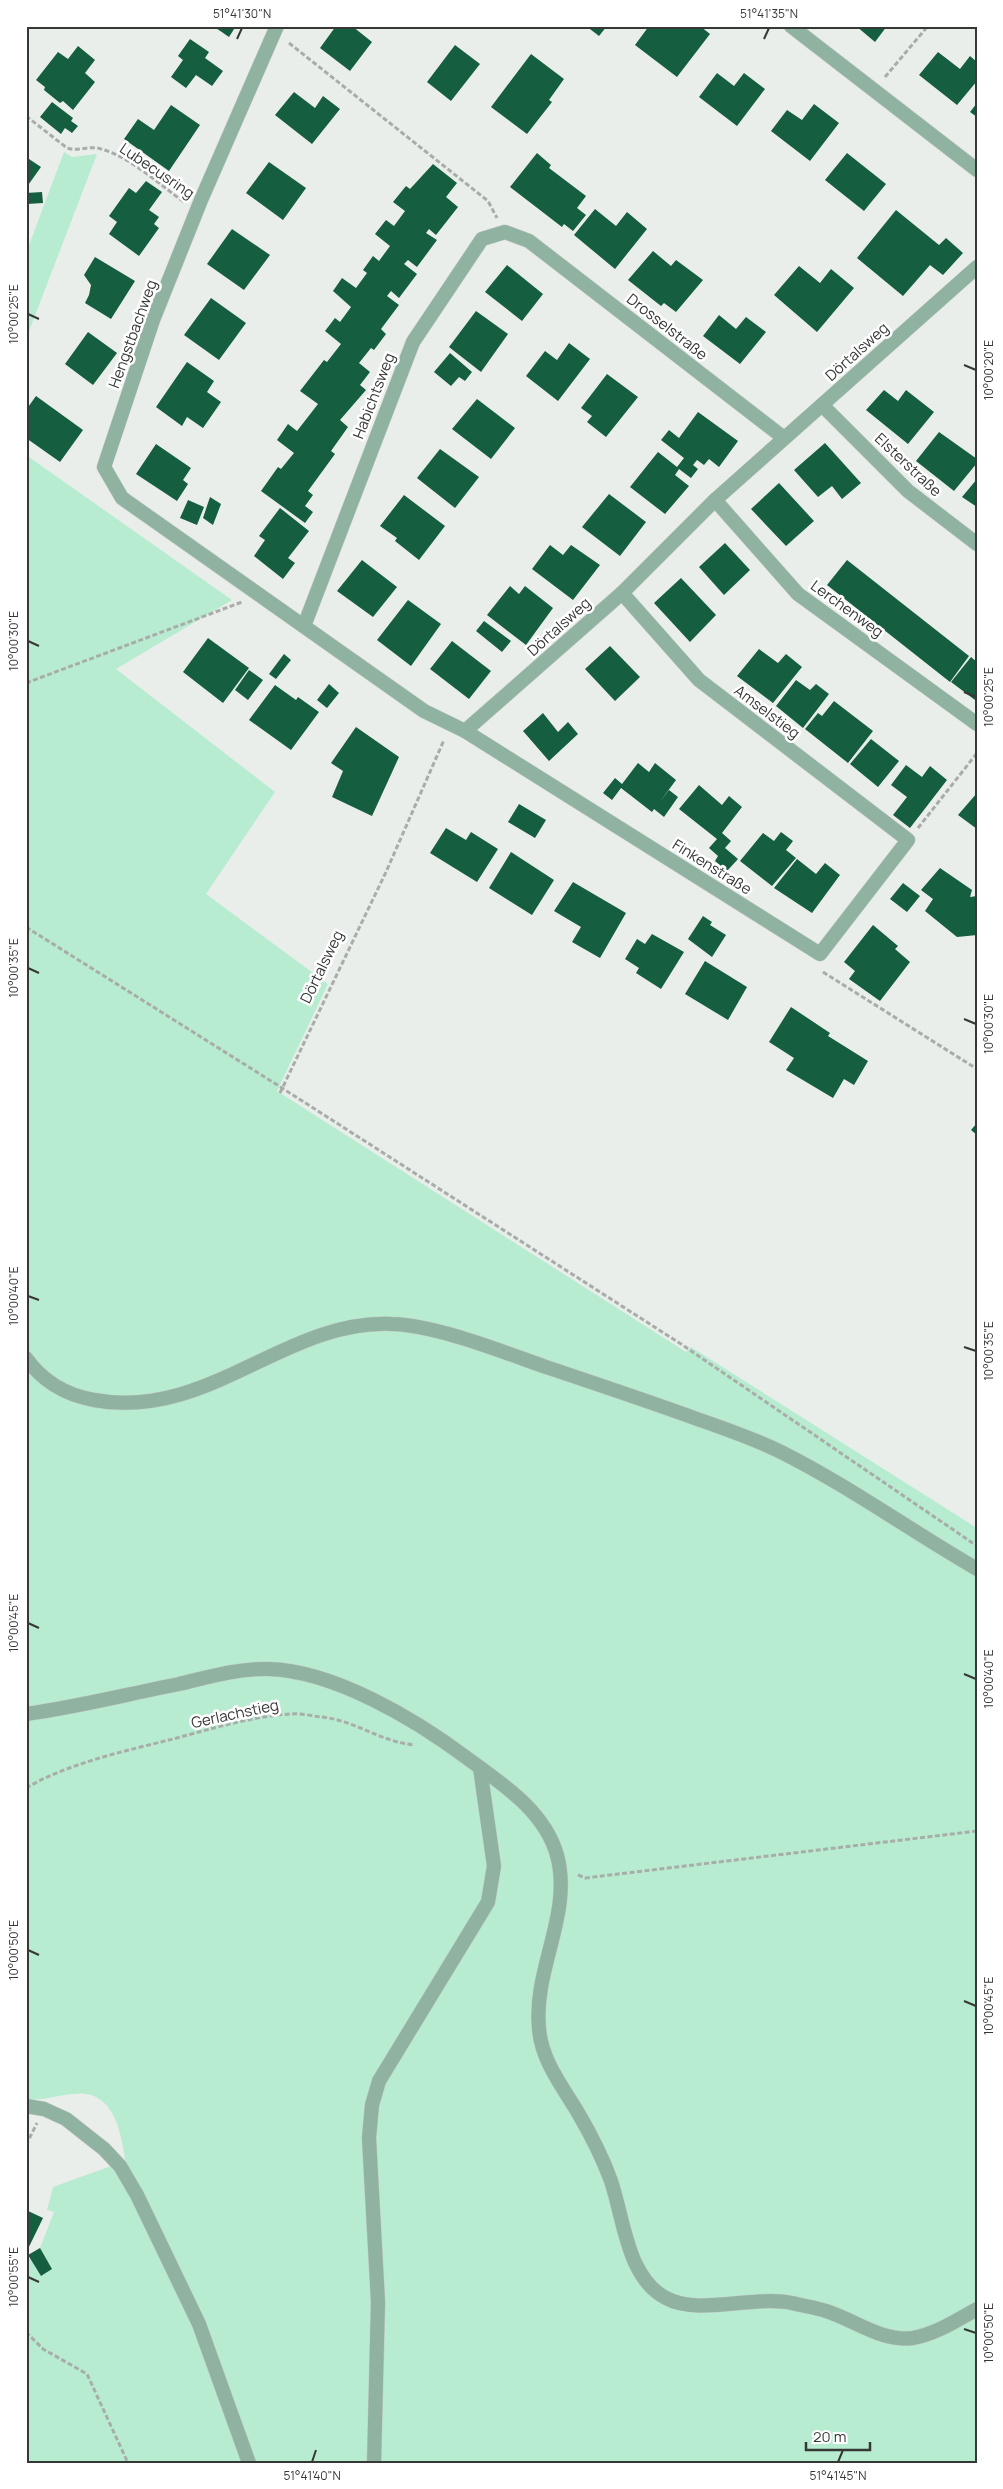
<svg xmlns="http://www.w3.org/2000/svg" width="1003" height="2489" font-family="Manrope,sans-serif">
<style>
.green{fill:#b7ecd0}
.building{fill:#155e40}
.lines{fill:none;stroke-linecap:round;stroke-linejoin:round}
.minor-casing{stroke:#c5cac7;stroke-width:15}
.path{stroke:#a9adaa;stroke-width:3;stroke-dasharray:5 2.5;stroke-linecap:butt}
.minor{stroke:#8fb3a0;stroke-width:14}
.ticks{fill:none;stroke:#363836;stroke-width:2}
.labels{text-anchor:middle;stroke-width:5;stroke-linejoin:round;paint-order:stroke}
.street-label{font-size:15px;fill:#363836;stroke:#fff}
.neatline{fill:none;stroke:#363836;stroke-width:2}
.ticks-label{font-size:12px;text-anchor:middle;fill:#363836}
</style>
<rect width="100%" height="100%" fill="#e9eeeb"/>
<g class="green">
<polygon points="64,152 72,157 97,154 26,339 26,253"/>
<path d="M26,455l206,145 -116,69 159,123 -69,102 122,90 -51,107 409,261 5,-5 286,181v935h-951v-210l15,23 11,-7 -12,-21 14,-36 -7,-2 6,-23 58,-21 8,9 7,-11c-5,-31 -11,-76 -54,-70 -16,2 -29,6 -46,6z"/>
</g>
<g class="building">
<polygon points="213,26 236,26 229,37"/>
<polygon points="336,26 352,26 372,42 350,71 320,48"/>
<polygon points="586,26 607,26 599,36"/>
<polygon points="649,26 700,26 710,34 677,77 635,45"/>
<polygon points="856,26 887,26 875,42"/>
<polygon points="190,39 209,52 205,58 223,71 212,86 196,75 186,88 171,77 183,60 178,56"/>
<polygon points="455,45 480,64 451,101 427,82"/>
<polygon points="78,46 95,60 85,73 95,82 73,110 63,101 60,103 44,90 45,87 36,80 58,52 68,59"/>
<polygon points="938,52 960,69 970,56 977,62 977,81 957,105 919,75"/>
<polygon points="531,54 564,79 549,100 552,102 527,134 491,107"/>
<polygon points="717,73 734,86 744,73 765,89 737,126 699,97"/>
<polygon points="294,92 315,108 323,96 340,109 312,144 275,115"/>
<polygon points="52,102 73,118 71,121 78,126 72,133 65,128 61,134 40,117"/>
<polygon points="977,103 977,117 970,112"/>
<polygon points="814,104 839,123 810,161 771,131 787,110 802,120"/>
<polygon points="171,105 200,125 169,171 124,139 138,119 154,130"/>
<polygon points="537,153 551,165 549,168 586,196 577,208 586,215 573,231 564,224 562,227 510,187"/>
<polygon points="847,153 886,184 864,211 825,180"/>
<polygon points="26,157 41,167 26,188"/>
<polygon points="269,162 306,188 283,220 246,193"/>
<polygon points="433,164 457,183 446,197 458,207 436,235 429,229 426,233 437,240 417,267 408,260 404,264 417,274 399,298 391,291 387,296 399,305 381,329 386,334 374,350 371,348 359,363 370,372 360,385 366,390 340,420 348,427 331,451 335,454 308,491 313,495 305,506 313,512 305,523 261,491 278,467 281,469 294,453 277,440 288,424 297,431 318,404 300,391 324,360 327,362 341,344 325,331 335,318 340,322 351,307 333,291 342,278 356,288 367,273 363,270 373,256 379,261 390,246 375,234 386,220 394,226 405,211 393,202 406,186 410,189"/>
<polygon points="146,181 162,192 149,210 159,217 154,224 159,228 139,256 109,234 117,222 109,216 129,188 136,193"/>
<polygon points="42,192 43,203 27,204 26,193"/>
<polygon points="595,209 616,226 627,212 647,229 615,269 574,235"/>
<polygon points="896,210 939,245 946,238 963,253 943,275 930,265 903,296 857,258"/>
<polygon points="232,229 270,255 244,290 207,264"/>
<polygon points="653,251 671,266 676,260 703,280 676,312 664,303 661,306 628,280"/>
<polygon points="95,257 135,281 111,319 85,303 89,295 91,285 84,275"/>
<polygon points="507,265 543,294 522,321 485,292"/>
<polygon points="799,266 820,283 831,269 854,288 817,332 774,295"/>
<polygon points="211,298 246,323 219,360 184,335"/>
<polygon points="476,311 508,334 481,372 449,347"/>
<polygon points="719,315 736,329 746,317 766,332 740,364 703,336"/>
<polygon points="88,332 117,353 93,385 65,364"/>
<polygon points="569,343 590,359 558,401 526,376 545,351 557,360"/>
<polygon points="450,353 472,372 465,381 459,377 451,386 434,372"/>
<polygon points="187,362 214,381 207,392 221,402 203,428 187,417 182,426 156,407"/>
<polygon points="607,374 638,397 606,437 587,422 592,416 581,408"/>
<polygon points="884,390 898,401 906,390 934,412 908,444 866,410"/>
<polygon points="36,396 83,430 60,462 26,438 26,410"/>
<polygon points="477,399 515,428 491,459 452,429"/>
<polygon points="698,412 738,441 719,467 709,459 704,465 697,460 693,465 698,469 691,478 679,469 675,475 689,486 665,514 630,487 658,452 677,467 684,458 661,440 669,430 679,438"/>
<polygon points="939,432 977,459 977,463 954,491 916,461"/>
<polygon points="825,443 861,483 842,499 832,486 818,497 794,470"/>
<polygon points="156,444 191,468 183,480 188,484 177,501 136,474"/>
<polygon points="440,449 479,477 455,508 417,478"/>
<polygon points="977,479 977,507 962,497"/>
<polygon points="779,483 814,521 786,546 751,509"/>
<polygon points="609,494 646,522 620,556 582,527"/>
<polygon points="404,495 445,526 419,560 395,541 397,538 380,526"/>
<polygon points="210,497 221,504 213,525 203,518"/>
<polygon points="188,500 204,507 197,525 180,518"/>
<polygon points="280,508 309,531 288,558 295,563 283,579 254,556 265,540 259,536"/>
<polygon points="725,543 750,570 724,595 699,567"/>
<polygon points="550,545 563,555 571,545 600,565 573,600 532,569"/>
<polygon points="362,560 397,587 373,617 337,591"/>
<polygon points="847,560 969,656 950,682 827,585"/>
<polygon points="681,578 716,615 690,642 654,603"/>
<polygon points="510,586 519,594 525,586 553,608 526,645 487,615"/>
<polygon points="408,600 441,624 411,666 377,640"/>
<polygon points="484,621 511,641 502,652 476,631"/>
<polygon points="208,638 249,668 223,703 183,672"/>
<polygon points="452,641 491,671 469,699 430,669"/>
<polygon points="610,646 640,677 615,701 585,669"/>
<polygon points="759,649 778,663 786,654 802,667 773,703 737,676"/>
<polygon points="284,654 291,660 276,679 269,674"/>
<polygon points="971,657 977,662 977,698 975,700 951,682"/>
<polygon points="249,670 263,680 248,700 235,690"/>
<polygon points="796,680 810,690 816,684 829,694 803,728 776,706"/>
<polygon points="329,684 339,693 327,708 317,700"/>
<polygon points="275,685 296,700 298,697 319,712 291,750 249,720"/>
<polygon points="834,701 873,731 848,763 805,729 818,713 822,716"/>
<polygon points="543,713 558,732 568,722 578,734 549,761 523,731"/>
<polygon points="356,727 399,757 372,816 332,797 343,771 331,763"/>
<polygon points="871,739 899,761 878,787 850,764"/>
<polygon points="638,763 649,772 655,763 676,780 659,803 669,790 678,797 664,817 654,809 652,812 621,788 612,800 603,793 615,778 622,784"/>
<polygon points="906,765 922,777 930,766 947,780 910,828 893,815 907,797 891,785"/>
<polygon points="699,785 722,805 729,796 742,807 722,833 731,841 725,848 738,859 727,871 715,861 718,856 709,848 717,839 679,809"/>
<polygon points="977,793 977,829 958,815"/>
<polygon points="519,804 546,820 535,838 508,822"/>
<polygon points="446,828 466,840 471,832 498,849 477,882 430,853"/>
<polygon points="781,832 793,841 786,850 796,858 772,886 740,861 763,833 774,841"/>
<polygon points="511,852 554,880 532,915 489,888"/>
<polygon points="797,859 816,874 825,863 840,875 812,913 774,888"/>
<polygon points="940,868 972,890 970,897 977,896 977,935 957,937 925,911 933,899 921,890"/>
<polygon points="573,882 626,913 600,958 572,942 581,927 554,911"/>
<polygon points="903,883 920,896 907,912 890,899"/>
<polygon points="703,916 712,922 710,925 726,935 712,957 688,939"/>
<polygon points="873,925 898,946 895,949 910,962 880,1001 849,979 855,971 844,962"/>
<polygon points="652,934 684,952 661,989 636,973 639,968 625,959 637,939 645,944"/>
<polygon points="705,961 747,987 728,1020 685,994"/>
<polygon points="791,1007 830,1033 828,1036 868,1061 854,1085 844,1079 833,1098 786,1070 794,1058 769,1042"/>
<polygon points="977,1123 977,1135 971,1130"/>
<polygon points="26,2210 43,2218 26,2253"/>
<polygon points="40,2248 52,2269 41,2276 28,2255"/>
</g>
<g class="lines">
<defs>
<g id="minor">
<polyline points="277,26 201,200 153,320 104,467 122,498 424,711 465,731 820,954 908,840 699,680 622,593"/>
<polyline points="791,26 977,170"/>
<polyline points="822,405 908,491 977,544"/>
<polyline points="715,500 798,594 977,724"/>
<polyline points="304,626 413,342 482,239 505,232 529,241 784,438"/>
<polyline points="465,731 622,593 715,500 977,267"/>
<path d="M26,1358c17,24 40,37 68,42 114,21 191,-81 298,-76 44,1 111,28 154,43 48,16 95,32 143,49 30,11 62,21 92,36 68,34 130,79 196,117"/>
<path d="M26,1714c52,-7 102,-20 153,-30 29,-7 60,-16 90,-15 66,2 147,51 198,89 35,26 77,52 90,97 16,59 -24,114 -18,173 2,31 22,57 38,83 13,22 25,45 34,70 13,38 16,97 55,117 33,18 86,-3 126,5 11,3 23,4 34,8 29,9 55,31 87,27 23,-4 44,-18 64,-29"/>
<polyline points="26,2106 44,2109 66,2119 104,2149 120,2166 137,2195 199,2324 249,2463"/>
<polyline points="374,2463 378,2302 369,2138 372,2105 379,2081 488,1902 494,1866 480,1768"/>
</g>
</defs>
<use href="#minor" class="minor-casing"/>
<g class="path">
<polyline points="289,43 488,201 497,218"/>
<polyline points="885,77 928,26"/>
<path d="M26,116l41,32c11,4 23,-3 34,1 28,7 59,36 83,53"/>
<polyline points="26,683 242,602"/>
<polyline points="918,828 977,753"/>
<polyline points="26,927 279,1086 681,1344 977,1546"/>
<polyline points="823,972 977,1069"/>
<polyline points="280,1093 386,872 444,740"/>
<path d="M26,1788c43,-25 99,-37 147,-49 38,-10 79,-23 118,-25 10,-1 21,2 30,3 34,3 59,25 94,28"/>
<polyline points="578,1875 585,1878 977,1831"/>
<polyline points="26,2145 37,2123"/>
<polyline points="26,2332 43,2349 87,2374 128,2463"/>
</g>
<use href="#minor" class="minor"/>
</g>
<path class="ticks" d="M237,39l5,-11M764,39l5,-11M28,314l11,5M964,365l12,5M28,641l11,5M964,692l12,5M28,968l11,5M964,1019l12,5M28,1296l11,4M964,1347l12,4M28,1623l11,5M964,1674l12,5M28,1950l11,5M964,2001l12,5M28,2277l11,5M964,2329l12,4M312,2462l4,-12M838,2462l5,-12"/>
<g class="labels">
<g class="street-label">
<text transform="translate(157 171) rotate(34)" y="5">Lubecusring</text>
<text transform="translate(667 327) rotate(38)" y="5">Drosselstraße</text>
<text transform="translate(133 334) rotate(-70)" y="5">Hengstbachweg</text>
<text transform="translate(857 352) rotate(-42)" y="5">Dörtalsweg</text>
<text transform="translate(374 396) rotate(-69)" y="5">Habichtsweg</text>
<text transform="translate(908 465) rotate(43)" y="5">Elsterstraße</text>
<text transform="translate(847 609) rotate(36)" y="5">Lerchenweg</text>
<text transform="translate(559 627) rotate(-42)" y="5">Dörtalsweg</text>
<text transform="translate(767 712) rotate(37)" y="5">Amselstieg</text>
<text transform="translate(712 867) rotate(32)" y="5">Finkenstraße</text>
<text transform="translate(322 967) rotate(-64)" y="5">Dörtalsweg</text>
<text transform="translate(235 1714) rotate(-12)" y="5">Gerlachstieg</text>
</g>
</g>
<rect width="1003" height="2489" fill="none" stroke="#ffffff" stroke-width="55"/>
<path d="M806 2442v8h64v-8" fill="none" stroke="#363836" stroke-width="2.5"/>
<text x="813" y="2442" font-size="15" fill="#363836" stroke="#ffffff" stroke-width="4" paint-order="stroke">20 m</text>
<rect x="28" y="28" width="948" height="2434" class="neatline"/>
<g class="ticks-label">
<text x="242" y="18">51°41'30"N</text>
<text x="769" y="18">51°41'35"N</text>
<text transform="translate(14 314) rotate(-90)" y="4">10°00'25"E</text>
<text transform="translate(989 370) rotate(-90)" y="4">10°00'20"E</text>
<text transform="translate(14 641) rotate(-90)" y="4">10°00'30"E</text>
<text transform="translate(989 697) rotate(-90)" y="4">10°00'25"E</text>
<text transform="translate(14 968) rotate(-90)" y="4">10°00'35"E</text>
<text transform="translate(989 1024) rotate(-90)" y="4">10°00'30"E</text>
<text transform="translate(14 1296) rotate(-90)" y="4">10°00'40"E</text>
<text transform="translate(989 1351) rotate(-90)" y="4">10°00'35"E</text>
<text transform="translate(14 1623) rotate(-90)" y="4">10°00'45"E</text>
<text transform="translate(989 1679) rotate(-90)" y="4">10°00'40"E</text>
<text transform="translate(14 1950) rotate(-90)" y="4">10°00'50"E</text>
<text transform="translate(989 2006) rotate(-90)" y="4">10°00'45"E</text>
<text transform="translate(14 2277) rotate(-90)" y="4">10°00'55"E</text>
<text transform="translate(989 2333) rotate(-90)" y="4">10°00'50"E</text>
<text x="312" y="2480">51°41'40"N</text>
<text x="838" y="2480">51°41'45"N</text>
</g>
</svg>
